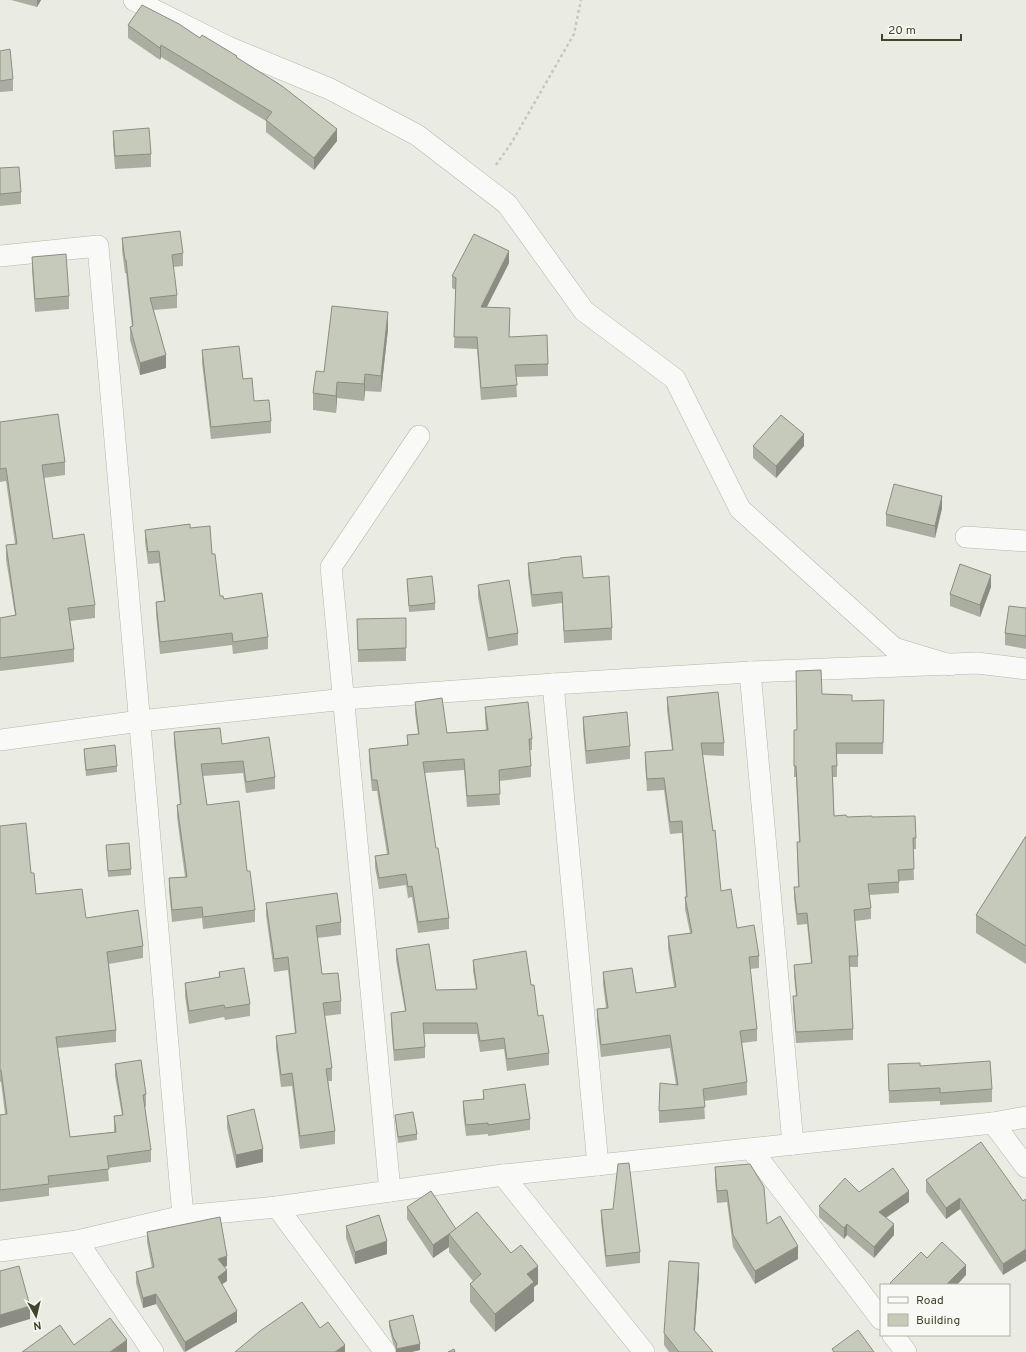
<svg xmlns="http://www.w3.org/2000/svg" width="1026" height="1352" font-family="Overpass,sans-serif">
<style>
.lines{fill:none;stroke-linecap:round;stroke-linejoin:round}
.minor-casing{stroke:#b3b7a8;stroke-width:22}
.path{stroke:#c5c8be;stroke-width:2.5;stroke-dasharray:3 3;stroke-linecap:butt}
.minor{stroke:#f9faf7;stroke-width:21}
.wall{fill:#aaaea0}
.shaded-wall{fill:#8b8d82}
.building{fill:#c6caba;stroke:#8b8d82}
</style>
<rect width="100%" height="100%" fill="#eaece4"/>
<g class="lines">
<defs>
<g id="minor">
<polyline points="134,0 228,47 330,89 417,135 507,204 584,311 675,379 740,509 894,648 950,665"/>
<polyline points="0,256 98,246 183,1216"/>
<polyline points="966,537 1026,541"/>
<polyline points="750,672 793,1144"/>
<polyline points="553,684 598,1165"/>
<polyline points="0,740 140,721 345,699 553,684 750,672 977,663 1026,669"/>
<polyline points="993,1123 1026,1167"/>
<polyline points="751,1149 881,1319"/>
<polyline points="503,1175 644,1352"/>
<polyline points="390,1191 331,567 419,436"/>
<polyline points="277,1207 385,1352"/>
<polyline points="77,1241 153,1352"/>
<polyline points="0,1251 77,1241 183,1216 277,1207 503,1175 993,1123 1026,1117"/>
<polyline points="893,1335 906,1352"/>
</g>
</defs>
<use href="#minor" class="minor-casing"/>
<polyline class="path" points="496,165 512,142 574,34 581,0"/>
<use href="#minor" class="minor"/>
</g>
<g class="wall">
<polygon points="11,0 41,0 37,7"/>
<polygon points="128,25 200,38 237,58 337,141 314,170 266,132 266,121 161,57 160,60 128,38"/>
<polygon points="0,51 13,79 13,91 0,92"/>
<polygon points="113,131 151,154 151,167 115,169 113,143"/>
<polygon points="0,168 21,192 21,204 0,206"/>
<polygon points="122,238 183,253 183,266 173,267 177,295 177,308 153,310 166,368 140,375 130,340 130,327 132,327 126,273 125,273 122,250"/>
<polygon points="32,257 69,296 69,309 35,312 32,270"/>
<polygon points="509,263 487,307 510,319 509,337 548,364 548,376 516,377 517,397 481,400 477,349 454,348 456,290 452,288 452,276"/>
<polygon points="388,329 381,392 365,391 364,401 337,398 336,413 313,410 313,393 324,372"/>
<polygon points="202,350 254,401 271,421 271,433 211,439 202,363"/>
<polygon points="0,422 65,462 65,475 44,478 53,539 95,605 95,618 70,621 74,649 74,662 0,671 0,618 15,615 6,559 6,545 15,544 6,481 0,482"/>
<polygon points="753,446 804,446 776,478 753,458"/>
<polygon points="942,508 935,538 886,526 886,514"/>
<polygon points="190,528 212,554 220,596 268,637 268,649 233,654 232,645 160,654 156,614 156,602 164,601 159,563 148,564 145,542 145,530"/>
<polygon points="528,563 583,578 612,628 612,640 564,643 562,603 532,607 528,575"/>
<polygon points="407,579 435,603 435,610 409,612"/>
<polygon points="478,585 518,633 518,645 488,651 478,597"/>
<polygon points="991,587 980,617 950,606 950,594"/>
<polygon points="1026,608 1026,649 1005,645 1005,633"/>
<polygon points="357,619 406,648 406,661 358,662"/>
<polygon points="667,697 724,743 724,756 703,755 721,891 737,928 759,956 759,968 750,969 757,1029 757,1041 742,1043 747,1082 747,1095 704,1101 705,1119 659,1123 659,1111 676,1085 670,1048 601,1057 597,1021 597,1009 606,1008 603,984 603,972 636,993 674,987 668,948 668,936 690,933 685,909 685,897 686,897 682,833 670,834 664,790 647,791 645,764 645,752 672,750 667,710"/>
<polygon points="884,700 883,754 837,754 837,777 833,777 834,816 847,817 872,817 916,838 916,849 913,849 914,880 899,881 899,893 869,895 871,908 871,919 855,921 858,956 858,967 849,967 853,1029 853,1040 796,1043 793,1007 793,996 796,996 794,976 794,965 811,963 807,924 797,925 794,898 794,887 798,887 797,842 799,842 796,777 794,777 794,730 797,730 852,701"/>
<polygon points="415,702 447,733 486,730 485,718 485,707 532,739 532,750 530,750 531,766 531,777 499,781 500,805 467,807 464,770 425,773 436,848 449,918 449,929 418,933 412,897 408,898 406,885 379,889 375,867 375,856 387,854 377,791 372,791 369,760 369,749 407,745 407,735 418,734 415,713"/>
<polygon points="583,717 630,746 630,759 586,764 583,729"/>
<polygon points="174,732 222,744 275,777 275,789 246,793 243,773 203,776 207,805 247,871 255,910 255,922 203,929 202,918 172,922 169,890 169,878 185,877 177,817 177,805 180,805 174,744"/>
<polygon points="84,749 117,766 117,772 86,776 84,755"/>
<polygon points="0,826 31,873 36,894 143,946 143,958 109,964 116,1030 116,1042 58,1048 70,1137 114,1132 114,1116 122,1115 115,1076 115,1064 146,1094 146,1106 145,1107 151,1150 151,1162 108,1168 109,1181 49,1188 49,1196 0,1202 0,1115 5,1114 1,1082 0,1082"/>
<polygon points="1026,836 1026,964 976,933 976,915"/>
<polygon points="106,845 131,869 131,875 108,877"/>
<polygon points="266,903 341,922 341,935 317,938 322,974 341,1001 341,1014 325,1016 332,1068 332,1081 328,1081 335,1131 335,1144 300,1149 292,1086 281,1087 276,1048 276,1036 295,1033 288,970 274,972 266,915"/>
<polygon points="396,949 436,990 476,989 473,971 473,960 531,985 538,1016 549,1053 549,1065 507,1071 504,1049 480,1052 477,1034 424,1034 425,1047 425,1058 394,1061 391,1024 391,1013 405,1011 396,960"/>
<polygon points="219,972 250,1004 250,1016 225,1020 224,1017 189,1024 185,996 185,983 219,977"/>
<polygon points="888,1064 920,1066 992,1089 992,1102 940,1105 940,1101 889,1103"/>
<polygon points="483,1090 530,1119 530,1130 488,1136 488,1134 466,1136 463,1112 463,1101 483,1099"/>
<polygon points="395,1115 417,1134 417,1140 398,1143"/>
<polygon points="227,1116 263,1162 236,1168 227,1128"/>
<polygon points="715,1167 767,1224 798,1259 755,1284 733,1247 727,1202 717,1203 715,1180"/>
<polygon points="926,1180 1023,1201 1003,1275 960,1209 946,1219 926,1192"/>
<polygon points="859,1192 909,1202 886,1218 894,1235 874,1258 847,1235 844,1239 819,1217 819,1206"/>
<polygon points="407,1207 511,1253 538,1284 534,1287 534,1301 495,1332 470,1302 470,1284 473,1281 449,1252 449,1247 433,1258 407,1219"/>
<polygon points="601,1210 640,1252 640,1263 606,1267 601,1221"/>
<polygon points="346,1226 387,1254 355,1264 346,1238"/>
<polygon points="147,1232 227,1266 224,1267 227,1281 222,1284 237,1322 184,1352 156,1304 143,1308 136,1283 136,1272 152,1268 147,1242"/>
<polygon points="699,1275 695,1331 713,1352 669,1352 664,1345 664,1333"/>
<polygon points="389,1321 420,1350 396,1352 396,1349 393,1343 389,1327"/>
</g>
<g class="shaded-wall">
<polygon points="37,0 41,0 37,7"/>
<polygon points="161,45 161,57 160,60 160,48"/>
<polygon points="337,129 337,141 314,170 314,158"/>
<polygon points="509,251 509,263 481,318 481,307"/>
<polygon points="388,312 388,329 381,392 381,376"/>
<polygon points="166,355 166,368 140,375 140,363"/>
<polygon points="365,374 365,391 364,401 364,384"/>
<polygon points="337,382 337,398 336,413 336,396"/>
<polygon points="804,434 804,446 776,478 776,466"/>
<polygon points="942,496 942,508 935,538 935,526"/>
<polygon points="991,575 991,587 980,617 980,605"/>
<polygon points="263,1149 263,1162 236,1168 236,1155"/>
<polygon points="909,1191 909,1202 879,1222 879,1212"/>
<polygon points="960,1198 960,1209 946,1219 946,1208"/>
<polygon points="847,1224 847,1235 844,1239 844,1228"/>
<polygon points="894,1224 894,1235 874,1258 874,1247"/>
<polygon points="449,1234 449,1247 433,1258 433,1245"/>
<polygon points="387,1241 387,1254 355,1264 355,1252"/>
<polygon points="798,1246 798,1259 755,1284 755,1271"/>
<polygon points="1026,1249 1026,1261 1003,1275 1003,1264"/>
<polygon points="227,1256 227,1266 218,1269 218,1259"/>
<polygon points="699,1263 699,1275 694,1342 694,1330"/>
<polygon points="966,1265 966,1275 957,1285 946,1285"/>
<polygon points="538,1266 538,1284 534,1287 534,1301 495,1332 495,1314 527,1274"/>
<polygon points="227,1270 227,1281 218,1287 218,1277"/>
<polygon points="156,1294 156,1304 143,1308 143,1298"/>
<polygon points="30,1306 30,1319 0,1328 0,1315"/>
<polygon points="237,1311 237,1322 185,1352 185,1342"/>
<polygon points="127,1340 127,1352 110,1352"/>
<polygon points="420,1344 420,1350 412,1352 396,1352 396,1349"/>
<polygon points="345,1345 345,1352 335,1352"/>
</g>
<g class="building">
<polygon points="142,5 179,24 200,38 202,35 237,56 236,57 282,86 337,129 314,158 266,120 272,112 161,45 160,48 128,25"/>
<polygon points="10,49 13,79 0,81 0,51"/>
<polygon points="149,128 151,154 115,156 113,131"/>
<polygon points="19,167 21,192 0,194 0,168"/>
<polygon points="180,231 183,253 172,255 177,295 150,298 166,355 140,363 130,327 133,326 126,260 125,260 122,238"/>
<polygon points="474,234 509,251 481,307 510,308 509,337 547,335 548,364 515,365 517,385 481,388 477,337 454,337 456,278 452,276"/>
<polygon points="66,254 69,296 35,299 32,257"/>
<polygon points="332,306 388,312 381,376 365,374 364,384 337,382 336,396 313,393 316,371 324,372"/>
<polygon points="239,346 243,379 252,378 254,401 269,400 271,421 211,427 202,350"/>
<polygon points="58,414 65,462 42,465 53,539 84,534 95,605 68,608 74,649 0,658 0,618 16,615 6,545 17,544 6,468 0,469 0,422"/>
<polygon points="781,415 804,434 776,466 753,446"/>
<polygon points="894,484 942,496 935,526 886,514"/>
<polygon points="190,524 190,528 210,526 212,554 215,554 220,596 223,596 224,599 262,593 268,637 233,642 232,633 160,642 156,602 165,601 159,551 148,552 145,530"/>
<polygon points="581,556 583,578 609,576 612,628 564,631 562,592 532,595 528,563 560,559 560,558"/>
<polygon points="960,564 991,575 980,605 950,594"/>
<polygon points="432,576 435,603 409,606 407,579"/>
<polygon points="509,580 518,633 488,638 478,585"/>
<polygon points="1009,606 1026,608 1026,636 1005,633"/>
<polygon points="406,618 406,648 358,650 357,619"/>
<polygon points="821,670 822,694 852,695 852,701 884,700 883,743 836,743 837,766 832,766 834,816 846,815 847,817 872,816 872,817 915,816 916,838 913,838 914,869 898,870 899,882 868,884 871,908 854,910 858,956 849,956 853,1029 796,1032 793,996 797,996 794,965 812,963 807,913 797,914 794,887 799,887 797,842 800,842 796,766 794,766 794,730 797,730 796,671"/>
<polygon points="718,692 724,743 701,743 713,831 715,830 721,891 731,889 737,928 754,925 759,956 749,957 757,1029 740,1031 747,1082 703,1089 705,1107 659,1111 660,1083 678,1085 670,1035 601,1045 597,1009 608,1008 603,972 632,968 636,993 676,987 668,936 692,933 685,897 687,897 682,821 670,822 664,778 647,779 645,752 673,750 667,697"/>
<polygon points="442,698 447,733 488,730 485,707 528,702 532,739 529,739 531,766 499,770 500,794 467,796 464,759 423,762 436,848 438,848 449,918 418,922 412,886 408,887 406,874 379,878 375,856 389,854 377,780 372,780 369,749 408,745 407,735 419,734 415,702"/>
<polygon points="627,712 630,746 586,751 583,717"/>
<polygon points="220,728 222,744 269,737 275,777 246,782 243,761 201,764 207,805 239,801 247,871 250,871 255,910 203,917 202,907 172,910 169,878 187,877 177,805 181,804 174,732"/>
<polygon points="115,745 117,766 86,770 84,749"/>
<polygon points="26,823 31,873 34,873 36,894 82,889 86,918 138,910 143,946 107,952 116,1030 56,1037 70,1137 116,1132 114,1116 123,1115 115,1064 141,1060 146,1094 143,1095 151,1150 107,1156 109,1169 48,1176 49,1184 0,1190 0,1115 7,1114 1,1070 0,1070 0,826"/>
<polygon points="1026,836 1026,946 976,915"/>
<polygon points="129,843 131,869 108,871 106,845"/>
<polygon points="337,893 341,922 316,926 322,974 338,973 341,1001 323,1003 332,1068 326,1069 335,1131 300,1136 292,1073 281,1075 276,1036 296,1033 288,957 274,959 266,903"/>
<polygon points="429,944 436,990 477,989 473,960 526,951 531,985 534,985 538,1016 543,1015 549,1053 507,1059 504,1038 480,1041 477,1023 423,1023 425,1047 394,1050 391,1013 406,1011 396,949"/>
<polygon points="244,968 250,1004 225,1008 224,1005 189,1011 185,983 220,977 219,972"/>
<polygon points="990,1061 992,1089 940,1093 940,1088 889,1091 888,1064 920,1063 920,1066"/>
<polygon points="525,1084 530,1119 488,1125 488,1123 466,1125 463,1101 484,1099 483,1090"/>
<polygon points="254,1109 263,1149 236,1155 227,1116"/>
<polygon points="413,1112 417,1134 398,1137 395,1115"/>
<polygon points="981,1142 1023,1201 1026,1199 1026,1249 1003,1264 960,1198 946,1208 926,1180"/>
<polygon points="629,1163 640,1252 606,1256 601,1210 613,1209 618,1164"/>
<polygon points="750,1164 764,1187 767,1224 780,1216 798,1246 755,1271 733,1235 727,1190 717,1191 715,1167"/>
<polygon points="893,1168 909,1191 879,1212 894,1224 874,1247 847,1224 844,1228 819,1206 845,1178 859,1192"/>
<polygon points="431,1191 456,1229 449,1234 433,1245 407,1207"/>
<polygon points="477,1212 511,1253 521,1245 538,1266 527,1274 534,1282 495,1314 470,1284 481,1274 449,1234"/>
<polygon points="379,1215 387,1241 355,1252 346,1226"/>
<polygon points="220,1217 227,1256 218,1259 227,1270 218,1277 237,1311 185,1342 156,1294 143,1298 136,1272 154,1267 147,1232"/>
<polygon points="942,1242 966,1265 946,1285 892,1285 890,1283 921,1252 927,1258"/>
<polygon points="669,1261 699,1263 694,1330 713,1352 679,1352 664,1333"/>
<polygon points="19,1266 30,1306 0,1315 0,1271"/>
<polygon points="302,1302 320,1328 328,1322 345,1345 335,1352 235,1352 260,1331"/>
<polygon points="413,1315 420,1344 396,1349 397,1344 393,1337 389,1321"/>
<polygon points="110,1318 127,1340 110,1352 22,1352 60,1325 74,1345"/>
<polygon points="858,1330 874,1352 834,1352 832,1349"/>
<polygon points="454,1349 455,1352 448,1352"/>
</g>
<rect x="880" y="1284" width="130" height="52" fill="#f8f9f4" stroke="#aeb1a3"/>
<rect x="888" y="1297" width="20" height="6" fill="#f9faf7" stroke="#aeb1a3"/>
<text x="916" y="1304" font-size="12" fill="#3f462a">Road</text>
<rect x="888" y="1314" width="20" height="12" fill="#c6caba" stroke="#aeb1a3"/>
<text x="916" y="1324" font-size="12" fill="#3f462a">Building</text>
<g transform="translate(36 1316) rotate(172)" stroke="#f8f9f4" stroke-width="3" paint-order="stroke">
<path d="M0-3L7 15L0 10L-7 15Z" fill="#3f462a"/>
<text y="-6" font-size="11" font-weight="bold" text-anchor="middle" fill="#3f462a">N</text>
</g>
<path d="M882 34v6h79v-6" fill="none" stroke="#3f462a" stroke-width="2"/>
<text x="888" y="34" font-size="12" fill="#3f462a" stroke="#f8f9f4" stroke-width="3" paint-order="stroke">20 m</text>
</svg>
